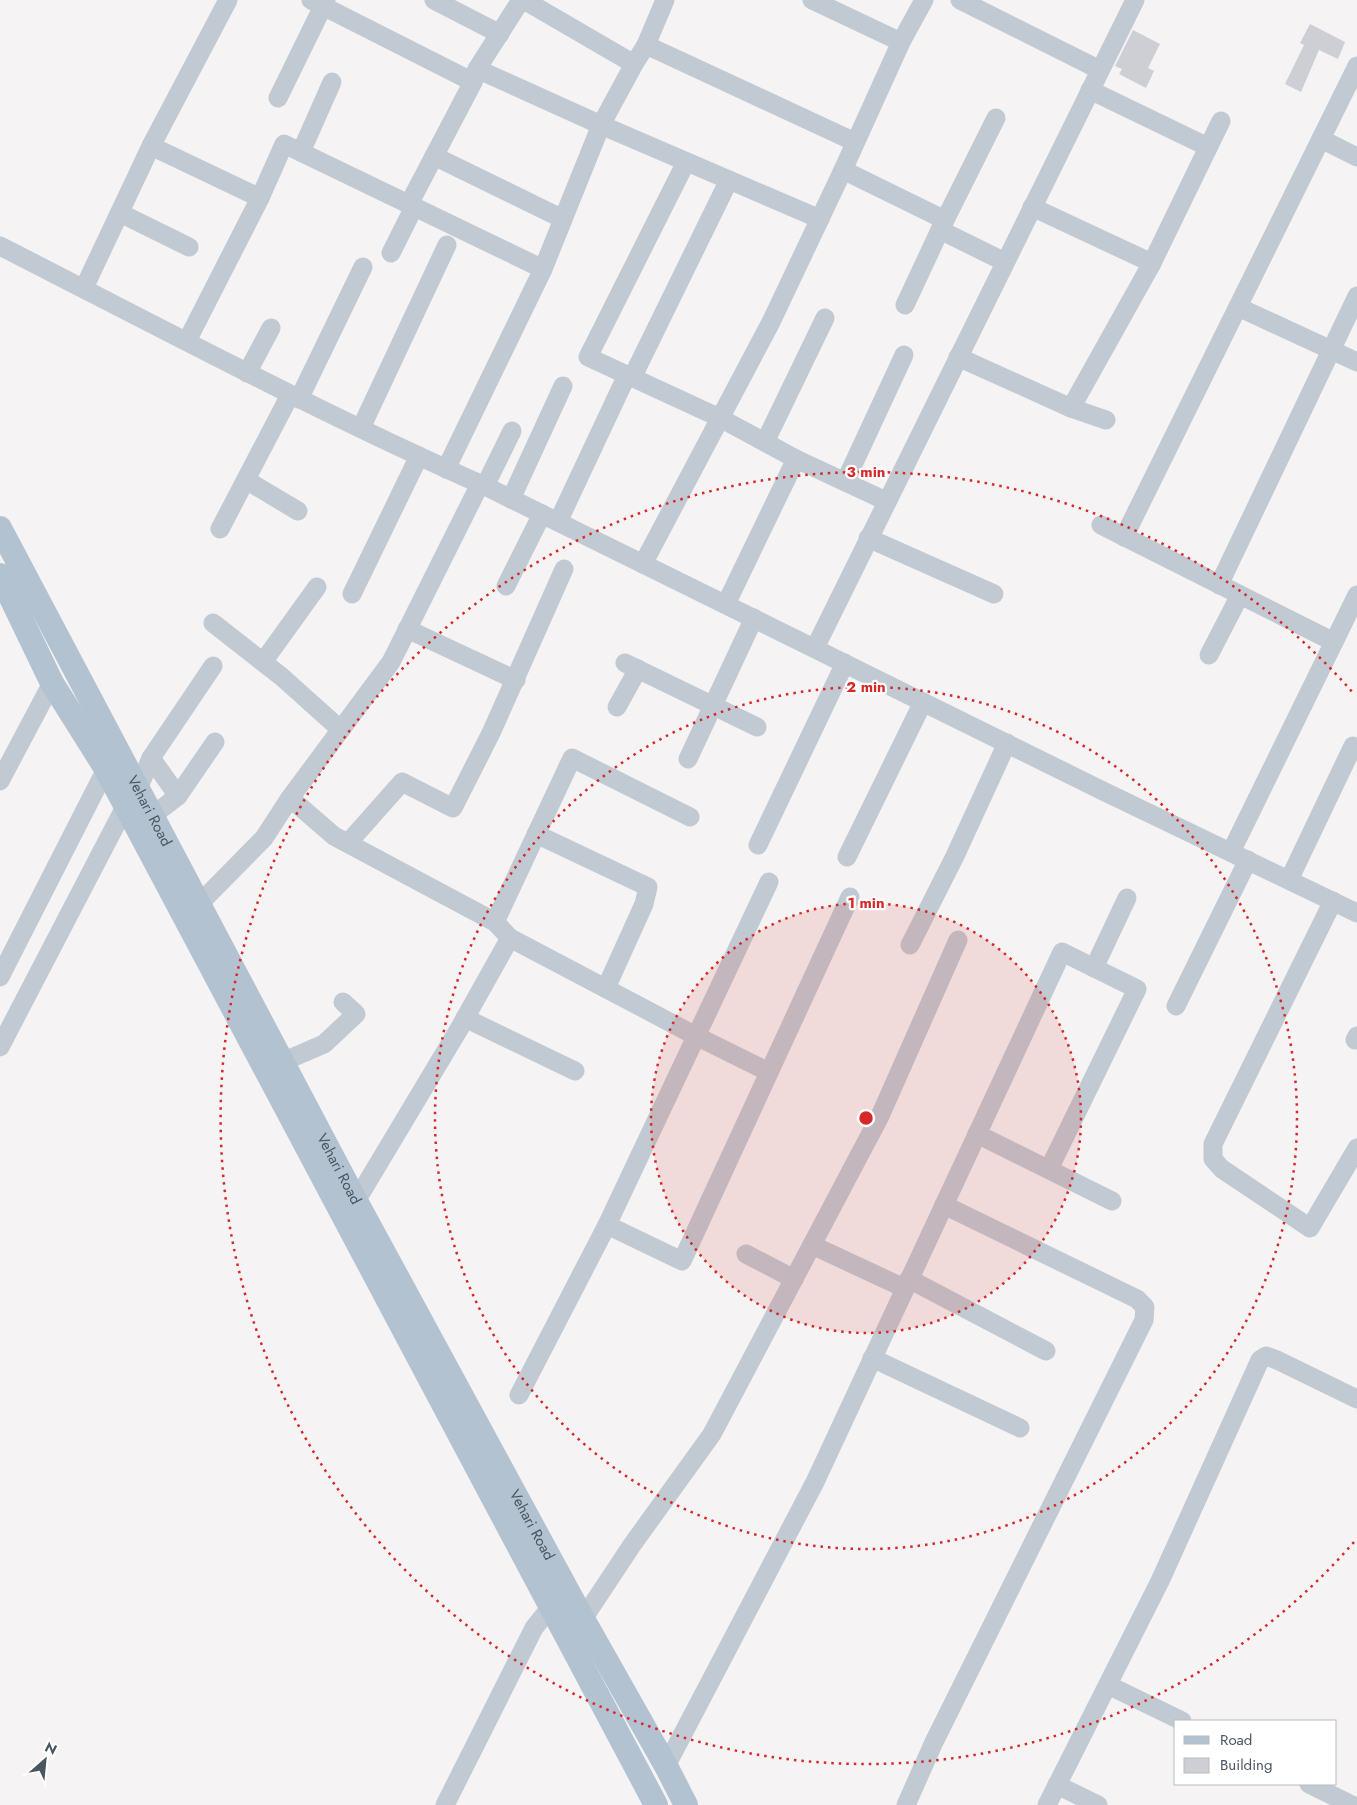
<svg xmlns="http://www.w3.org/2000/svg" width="1357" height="1805" font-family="Jost,sans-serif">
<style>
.building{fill:#cdcfd5}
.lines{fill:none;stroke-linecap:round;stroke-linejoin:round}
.minor{stroke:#c1cad2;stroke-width:19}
.major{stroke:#b3c2d1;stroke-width:24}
.ring{fill:none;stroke:#d62828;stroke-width:2.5;stroke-dasharray:2.5 5}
.labels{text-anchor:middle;stroke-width:4.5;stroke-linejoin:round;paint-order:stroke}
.street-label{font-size:15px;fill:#4a5661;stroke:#fff}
.centre{fill:#d62828;stroke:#fff;stroke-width:2.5}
.ring-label{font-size:15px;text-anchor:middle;font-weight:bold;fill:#d62828;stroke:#fff;stroke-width:4.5;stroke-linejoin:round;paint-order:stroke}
</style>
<rect width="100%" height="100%" fill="#f5f3f3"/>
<g class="building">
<polygon points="1310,24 1345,42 1338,59 1319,50 1301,92 1285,84 1304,45 1300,43"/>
<polygon points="1133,30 1160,44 1148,68 1154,71 1146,88 1119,74 1122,69 1115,66"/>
</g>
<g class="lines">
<g class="minor">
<polyline points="311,0 473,82"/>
<polyline points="434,0 500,34"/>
<polyline points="524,0 634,64"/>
<polyline points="812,0 901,42"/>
<polyline points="960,0 1100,70"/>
<polyline points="646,45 855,142"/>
<polyline points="477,69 601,125 820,219"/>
<polyline points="1090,90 1208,147"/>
<polyline points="278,98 326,0"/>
<polyline points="1321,139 1357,157"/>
<polyline points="151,146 260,198"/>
<polyline points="301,152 332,82"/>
<polyline points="434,156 563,219"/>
<polyline points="686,162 588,357 720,418 796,459"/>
<polyline points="843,170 945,220 940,230 1005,262"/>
<polyline points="409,204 473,82 477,69 521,0"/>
<polyline points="1032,207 1152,263"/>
<polyline points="120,213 189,247"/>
<polyline points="945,220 996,118"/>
<path d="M0,246c161,82 320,167 485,240l618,305 254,122"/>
<polyline points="391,253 414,207"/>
<polyline points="84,288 151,146 228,0"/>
<polyline points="905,305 940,230"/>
<polyline points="1238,307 1357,362"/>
<polyline points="187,341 260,198 284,144 543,269"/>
<polyline points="958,357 1071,408 1106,420"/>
<polyline points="247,373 271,328"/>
<polyline points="632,378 729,180"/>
<polyline points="299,399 363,267"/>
<polyline points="1071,408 1152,263 1221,121"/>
<polyline points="361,428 447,245"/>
<polyline points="765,442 825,318"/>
<polyline points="446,469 543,269 601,125 634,64 646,45 665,0"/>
<polyline points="246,480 298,511"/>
<polyline points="845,482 904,355"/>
<polyline points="485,486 512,431"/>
<polyline points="511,499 563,386"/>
<polyline points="558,522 627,375"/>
<polyline points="1101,525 1334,642"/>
<polyline points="220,529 290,395"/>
<polyline points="1124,537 1357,66"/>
<polyline points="868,538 994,594"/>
<polyline points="643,564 771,322 843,170 901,42 924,0"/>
<polyline points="1219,585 1357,296"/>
<polyline points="506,586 542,514"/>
<polyline points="352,594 419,456"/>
<polyline points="726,604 796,459 886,501"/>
<polyline points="213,623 282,677 341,730"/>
<polyline points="407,629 516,680"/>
<polyline points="815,648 1135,0"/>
<polyline points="1209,655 1240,595"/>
<polyline points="263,662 317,587"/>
<polyline points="625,663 757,727"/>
<polyline points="617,707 638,669"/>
<polyline points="151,758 178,796"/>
<polyline points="688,759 754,618"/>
<polyline points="0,781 52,683"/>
<polyline points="138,789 151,758 213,666"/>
<polyline points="290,798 334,836 495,922 510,938 696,1036 769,1072"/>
<polyline points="152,816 178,796 215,742"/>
<polyline points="536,834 648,887 644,904 606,988"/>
<polyline points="348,843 402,782 453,808 491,733 564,569"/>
<polyline points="758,845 845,663"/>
<polyline points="1231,852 1357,595"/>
<polyline points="847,857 923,702"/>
<polyline points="1289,880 1353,746 1357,748"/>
<polyline points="1333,901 1213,1144 1213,1159 1222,1169 1310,1228 1357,1148"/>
<polyline points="199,904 264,838 290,798 391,662 480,484"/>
<polyline points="495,922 572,758 690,817"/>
<polyline points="910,945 955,856 1007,743"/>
<polyline points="1094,968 1127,898"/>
<polyline points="0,977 106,769 116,765"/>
<polyline points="1176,1006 1248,860"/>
<polyline points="465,1018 575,1071"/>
<polyline points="1355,1040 1357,1036"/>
<polyline points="0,1047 125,807 127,795"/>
<polyline points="282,1062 324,1044 356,1014 343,1002"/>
<polyline points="977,1134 1112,1201"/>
<polyline points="356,1201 459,1029 510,938"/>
<polyline points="607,1225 682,1261 850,897"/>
<polyline points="812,1245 904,1288"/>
<polyline points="746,1254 794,1279"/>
<polyline points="909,1279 1046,1351"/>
<polyline points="872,1358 1020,1428"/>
<polyline points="519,1395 607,1225 769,882"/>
<polyline points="583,1619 632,1545 712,1434 880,1116 958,940"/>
<polyline points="1108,1685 1182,1721"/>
<polyline points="666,1766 815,1482 1062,952 1137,989 1049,1169"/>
<polyline points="1309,1784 1352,1805"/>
<polyline points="1057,1785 1098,1805"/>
<polyline points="445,1805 534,1628 550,1608"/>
<polyline points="906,1805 934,1742 1144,1320 1145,1307 1137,1299 944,1205"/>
<polyline points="1047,1805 1160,1581 1260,1360 1266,1356 1277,1360 1357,1399"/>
</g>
<g class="major">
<path id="s1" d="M0,528l356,673 227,418 83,147 20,39"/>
<polyline points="0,575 52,683 106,769 656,1805"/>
</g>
</g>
<circle cx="866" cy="1118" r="215" fill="#d62828" fill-opacity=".12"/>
<g class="ring">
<circle cx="866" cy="1118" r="215"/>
<circle cx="866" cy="1118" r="431"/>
<path d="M1354 1542A646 646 0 1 1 1354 694"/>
</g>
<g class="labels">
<g class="street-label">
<text dy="5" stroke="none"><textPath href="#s1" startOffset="320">Vehari Road</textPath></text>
<text dy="5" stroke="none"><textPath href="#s1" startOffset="725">Vehari Road</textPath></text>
<text dy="5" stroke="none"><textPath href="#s1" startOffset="1130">Vehari Road</textPath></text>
</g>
</g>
<circle cx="866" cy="1118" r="8" class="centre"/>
<g class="ring-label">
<text x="866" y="477">3 min</text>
<text x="866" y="692">2 min</text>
<text x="866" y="908">1 min</text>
</g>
<rect x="1174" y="1720" width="162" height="65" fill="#ffffff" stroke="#b7bbc0"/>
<rect x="1184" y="1736" width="25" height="8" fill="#b3c2d1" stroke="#b7bbc0"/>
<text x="1220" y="1745" font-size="15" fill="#4a5661">Road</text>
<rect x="1184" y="1758" width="25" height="15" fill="#cdcfd5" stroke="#b7bbc0"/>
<text x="1220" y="1770" font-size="15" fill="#4a5661">Building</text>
<g transform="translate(45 1760) rotate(27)" stroke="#ffffff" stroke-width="4" paint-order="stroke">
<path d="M0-4L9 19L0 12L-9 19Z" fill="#4a5661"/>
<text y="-8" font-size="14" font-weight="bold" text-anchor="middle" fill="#4a5661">N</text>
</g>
</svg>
